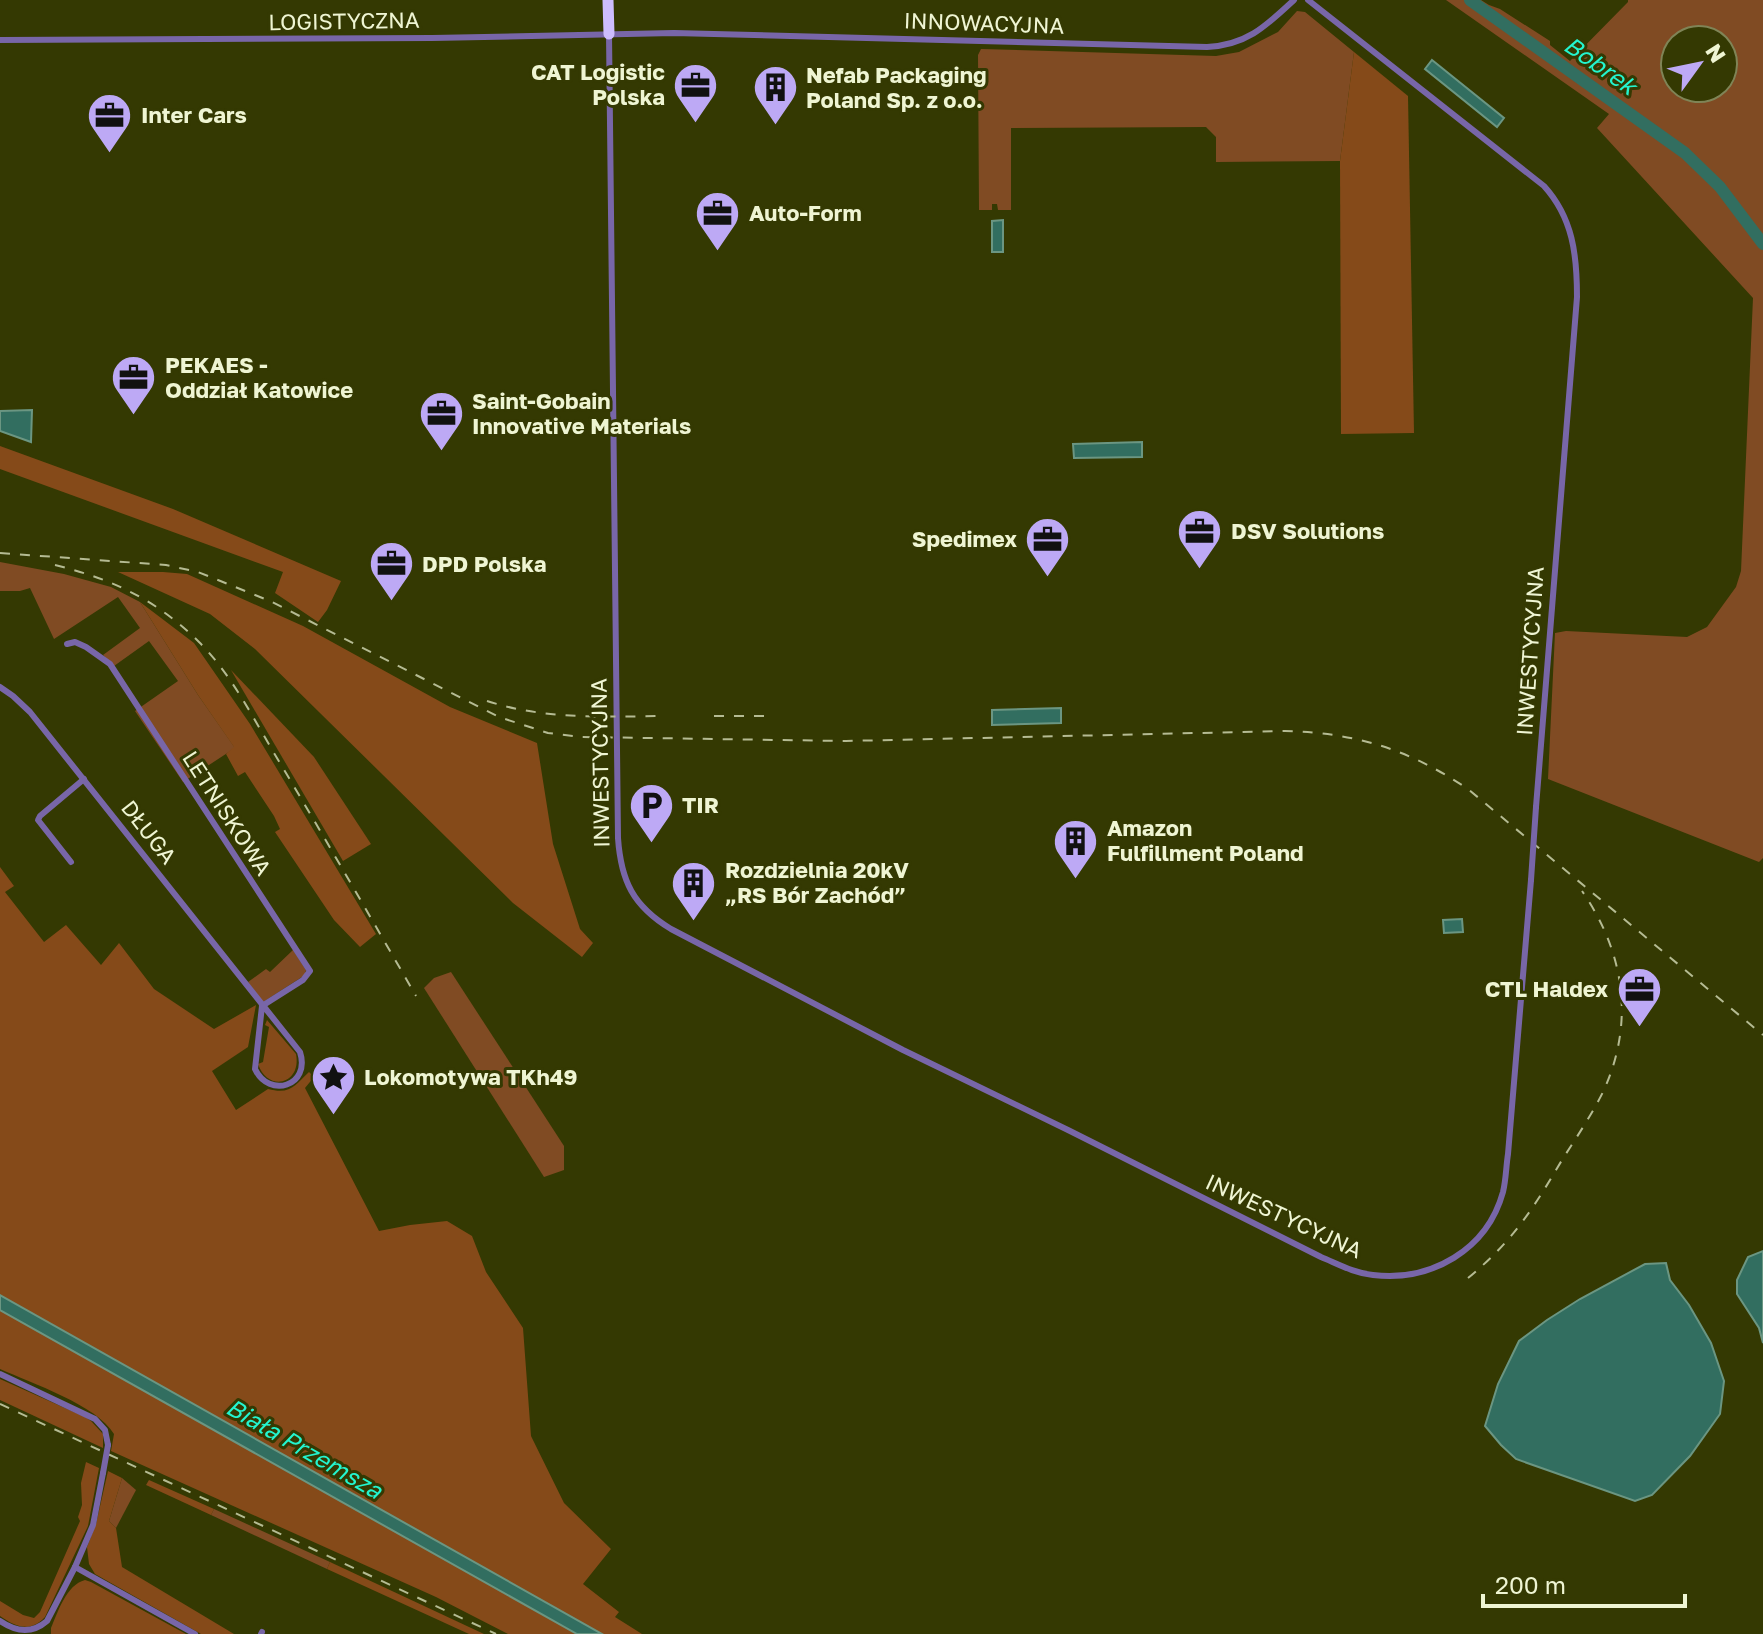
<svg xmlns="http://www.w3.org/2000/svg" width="1763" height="1634" font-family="'Golos Text',sans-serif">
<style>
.green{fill:#804b23;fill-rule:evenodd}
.forest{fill:#854a19}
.water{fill:#326e60;stroke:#6b9682;stroke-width:2}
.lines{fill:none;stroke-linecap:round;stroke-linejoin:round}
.river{stroke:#326e60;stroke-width:12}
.minor{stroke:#7866a8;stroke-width:6}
.motorway{stroke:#cdbdfe;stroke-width:11}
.rail{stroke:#b5bb93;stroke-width:2;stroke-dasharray:10 10;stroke-linecap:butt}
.minor-bridge{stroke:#7866a8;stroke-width:6}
.labels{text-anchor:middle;stroke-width:6;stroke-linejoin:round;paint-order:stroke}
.street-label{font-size:22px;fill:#eff5d3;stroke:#343902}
.poi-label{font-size:22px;font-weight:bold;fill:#eff5d3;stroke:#343902;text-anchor:start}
.water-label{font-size:24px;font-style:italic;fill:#23f5cf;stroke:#343902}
</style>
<rect width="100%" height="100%" fill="#343902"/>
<g class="green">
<path d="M1446,0h35l8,5 11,4 50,32v4l20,16 58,-59v-2h135v858l-4,4 -211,-83 7,-146 11,-2 121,6 20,-10 29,-40 5,-16 12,-273 -156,-170 12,-14zM1675,40h48v48h-48z"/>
<polygon points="1297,11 1305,12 1354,52 1340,161 1216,162 1216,137 1206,127 1011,128 1011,210 998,210 997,204 992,204 992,210 979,210 978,55 981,49 1216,56 1239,52 1278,32"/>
<polygon points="0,562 64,574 111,587 140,602 198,695 235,748 183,782 135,711 178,681 149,641 114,666 103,655 140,628 118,597 54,639 30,588 20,591 0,591"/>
<polygon points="293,950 306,970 305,975 263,1002 248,982 266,969 270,972"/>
<polygon points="451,972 564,1146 564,1170 544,1177 424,988 434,978"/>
<polygon points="122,1478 136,1490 116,1528 109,1521"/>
<polygon points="214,1509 330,1562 327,1569 211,1515"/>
</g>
<g class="forest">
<polygon points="1354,52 1408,96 1414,433 1341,434 1340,161"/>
<polygon points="0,446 173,509 341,581 327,610 318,622 275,593 283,572 0,469"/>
<polygon points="118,572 163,572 187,574 303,626 450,707 537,743 553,844 580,929 593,943 582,957 513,903 255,649 210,614"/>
<polygon points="140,602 194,643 250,724 376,934 360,947 334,920 275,832 280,829 274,816 245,772 238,776 226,754 234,747 198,695"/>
<polygon points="231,670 314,757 371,844 343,861"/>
<path d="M0,867l14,19 -9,6 39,50 22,-17 35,40 18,-22 35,46 60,40 42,-24 -8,42 -36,24 24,39 32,-21c23,6 27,-4 41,-17l5,5 -9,11 74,143 31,-6 37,-4 25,15 14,36 37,56 8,108 33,67 47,46 -28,35 36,28 -4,5 27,17h-40l-602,-339z"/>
<path d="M267,1020l29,34c6,30 -28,39 -38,10l5,-2 6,-35 -4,-2z"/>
<path d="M0,1310l577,324h-69l-72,-37 -325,-146 3,-17c-17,-29 -83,-51 -114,-65z"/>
<polygon points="0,1379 85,1417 91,1421 103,1434 103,1448 0,1400"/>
<path d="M86,1462l13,6 -11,58 -43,91c-15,16 -29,10 -45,-1v-15l23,14 11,3 6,-6 40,-91 -2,-4 4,-12 -1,-22z"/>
<polygon points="108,1471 122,1478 109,1521 116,1528 122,1567 234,1634 201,1634 95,1574 89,1564 87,1547 96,1524"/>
<polygon points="149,1480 214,1509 211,1515 146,1485"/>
<polygon points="330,1562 484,1634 469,1634 327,1569"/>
<path d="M85,1580l6,2 95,52h-135v-6c7,-16 15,-43 34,-48z"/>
</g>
<g class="water">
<polygon points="1432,60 1504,118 1497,127 1425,69"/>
<polygon points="1003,220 1003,252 992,252 992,221"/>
<polygon points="32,410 31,442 0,431 0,411"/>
<polygon points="1142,442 1142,457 1074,458 1073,444"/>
<polygon points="1061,708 1061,723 992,725 992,710"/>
<polygon points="1462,919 1463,932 1444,933 1443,920"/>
<polygon points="1763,1251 1763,1343 1759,1328 1737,1294 1737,1280 1748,1257"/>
<polygon points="1666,1263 1670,1280 1689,1305 1711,1343 1724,1381 1720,1414 1690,1456 1652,1495 1635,1501 1516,1459 1501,1445 1485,1426 1498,1384 1519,1341 1547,1320 1580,1299 1645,1264"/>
<polygon points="0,1295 602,1634 577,1634 0,1310"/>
</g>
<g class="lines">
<polyline class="river" points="1470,0 1685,153 1720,187 1763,244"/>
<g class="minor">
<path d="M1308,0l236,186c29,32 33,69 33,111l-41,510"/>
<path d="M609,34l9,804c3,43 15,68 53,91l232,121 165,80 253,127c17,7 33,16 52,18 58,7 114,-25 130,-83 3,-12 3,-25 5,-38l23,-274"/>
<path d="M0,40l432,-2 242,-5 533,14c40,-2 59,-21 87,-47"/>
<polyline points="67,644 75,642 86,647 110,664 310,971 303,980 262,1006"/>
<path d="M0,687l13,9 17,16 270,340c11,34 -31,47 -45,17l7,-63"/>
<polyline points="71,862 38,820 40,816 84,779"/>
<polyline points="0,1374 95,1419 105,1430 108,1445"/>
<polyline points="75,1567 195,1634"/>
<path d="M0,1621c16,11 32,13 47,0l28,-54 18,-42 10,-52"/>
<polyline points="261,1634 262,1632"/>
</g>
<polyline class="motorway" points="608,0 609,34"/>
<g class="rail">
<path d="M0,553l166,12 32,7 72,29 229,116 49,16 34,4 264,4 439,-10c72,2 123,18 183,58l295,246"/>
<path d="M55,565c57,14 102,35 144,77 34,34 56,80 81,121 46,77 91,155 136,233"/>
<path d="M487,701c56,18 112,16 170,15"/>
<polyline points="714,716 765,716"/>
<path d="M1468,1278c45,-37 65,-69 94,-118 14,-22 29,-44 41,-68 32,-69 22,-139 -21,-201"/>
<polyline points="0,1404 496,1634"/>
</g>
<g class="minor-bridge">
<polyline points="1531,880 1536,807"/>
<polyline points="103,1473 108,1445"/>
</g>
</g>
<defs>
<symbol id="office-pin" viewBox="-11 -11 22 30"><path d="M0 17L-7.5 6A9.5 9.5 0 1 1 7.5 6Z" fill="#bda9f5" stroke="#343902"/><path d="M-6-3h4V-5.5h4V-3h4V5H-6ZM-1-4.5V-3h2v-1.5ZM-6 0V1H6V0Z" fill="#111"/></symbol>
<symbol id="building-pin" viewBox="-11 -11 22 30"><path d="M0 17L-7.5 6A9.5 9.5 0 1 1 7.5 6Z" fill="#bda9f5" stroke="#343902"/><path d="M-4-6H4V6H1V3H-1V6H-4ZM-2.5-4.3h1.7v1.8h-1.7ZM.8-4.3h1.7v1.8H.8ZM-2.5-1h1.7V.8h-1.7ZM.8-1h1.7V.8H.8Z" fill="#111"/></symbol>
<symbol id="parking-pin" viewBox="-11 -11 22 30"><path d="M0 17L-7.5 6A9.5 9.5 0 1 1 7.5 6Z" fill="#bda9f5" stroke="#343902"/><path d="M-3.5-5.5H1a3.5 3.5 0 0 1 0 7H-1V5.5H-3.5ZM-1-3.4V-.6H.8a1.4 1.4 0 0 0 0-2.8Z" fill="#111"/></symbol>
<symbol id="sight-pin" viewBox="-11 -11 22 30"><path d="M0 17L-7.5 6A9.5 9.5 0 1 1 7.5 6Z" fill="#bda9f5" stroke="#343902"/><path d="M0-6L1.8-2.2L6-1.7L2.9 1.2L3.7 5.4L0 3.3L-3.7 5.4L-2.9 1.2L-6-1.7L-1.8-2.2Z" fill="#111"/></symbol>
</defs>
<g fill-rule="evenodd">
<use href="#office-pin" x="670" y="60" width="51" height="69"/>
<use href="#building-pin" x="750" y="62" width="51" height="69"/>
<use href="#office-pin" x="84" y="90" width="51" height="69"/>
<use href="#office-pin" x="692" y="188" width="51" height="69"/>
<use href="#office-pin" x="108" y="352" width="51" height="69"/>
<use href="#office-pin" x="416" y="388" width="51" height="69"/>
<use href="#office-pin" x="1174" y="506" width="51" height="69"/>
<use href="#office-pin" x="1022" y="514" width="51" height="69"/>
<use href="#office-pin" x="366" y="538" width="51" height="69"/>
<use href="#parking-pin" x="626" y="780" width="51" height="69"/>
<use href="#building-pin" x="1050" y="816" width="51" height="69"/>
<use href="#building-pin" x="668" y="858" width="51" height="69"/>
<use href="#office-pin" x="1614" y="964" width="51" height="69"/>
<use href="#sight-pin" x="308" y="1052" width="51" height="69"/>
</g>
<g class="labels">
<g class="street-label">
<text transform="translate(344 21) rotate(-1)" y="8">LOGISTYCZNA</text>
<text transform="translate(984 23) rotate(2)" y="8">INNOWACYJNA</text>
<text transform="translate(1530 651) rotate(-86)" y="8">INWESTYCYJNA</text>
<text transform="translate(600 763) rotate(-91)" y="8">INWESTYCYJNA</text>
<text transform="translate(227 813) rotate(57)" y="8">LETNISKOWA</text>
<text transform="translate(149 832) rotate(52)" y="8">DŁUGA</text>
<text transform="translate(1284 1216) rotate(25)" y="8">INWESTYCYJNA</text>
</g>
<g class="poi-label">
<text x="665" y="80" text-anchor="end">CAT Logistic<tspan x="665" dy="25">Polska</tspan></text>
<text x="806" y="83">Nefab Packaging<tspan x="806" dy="25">Poland Sp. z o.o.</tspan></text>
<text x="141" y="123">Inter Cars</text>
<text x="749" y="221">Auto-Form</text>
<text x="165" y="373">PEKAES -<tspan x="165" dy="25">Oddział Katowice</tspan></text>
<text x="472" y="409">Saint-Gobain<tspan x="472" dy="25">Innovative Materials</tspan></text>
<text x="1231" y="539">DSV Solutions</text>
<text x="1017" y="547" text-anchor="end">Spedimex</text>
<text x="422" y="572">DPD Polska</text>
<text x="682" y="813">TIR</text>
<text x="1107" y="836">Amazon<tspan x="1107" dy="25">Fulfillment Poland</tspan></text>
<text x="725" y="878">Rozdzielnia 20kV<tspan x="725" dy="25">„RS Bór Zachód”</tspan></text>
<text x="1608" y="997" text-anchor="end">CTL Haldex</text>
<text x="364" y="1085">Lokomotywa TKh49</text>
</g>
<g class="water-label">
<text transform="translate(1600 66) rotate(35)" y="8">Bobrek</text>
<text transform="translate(304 1449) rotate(30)" y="8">Biała Przemsza</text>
</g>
</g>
<g transform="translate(1699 64) rotate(57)"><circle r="38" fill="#343902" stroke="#7f8456" stroke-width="2"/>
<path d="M0-6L14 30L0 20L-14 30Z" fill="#bda9f5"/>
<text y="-12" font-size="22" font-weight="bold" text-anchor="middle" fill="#eff5d3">N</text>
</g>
<path d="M1483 1594v12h202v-12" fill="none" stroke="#eff5d3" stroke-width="4"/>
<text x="1495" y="1594" font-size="24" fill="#eff5d3" stroke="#343902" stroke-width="6" paint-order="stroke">200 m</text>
</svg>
